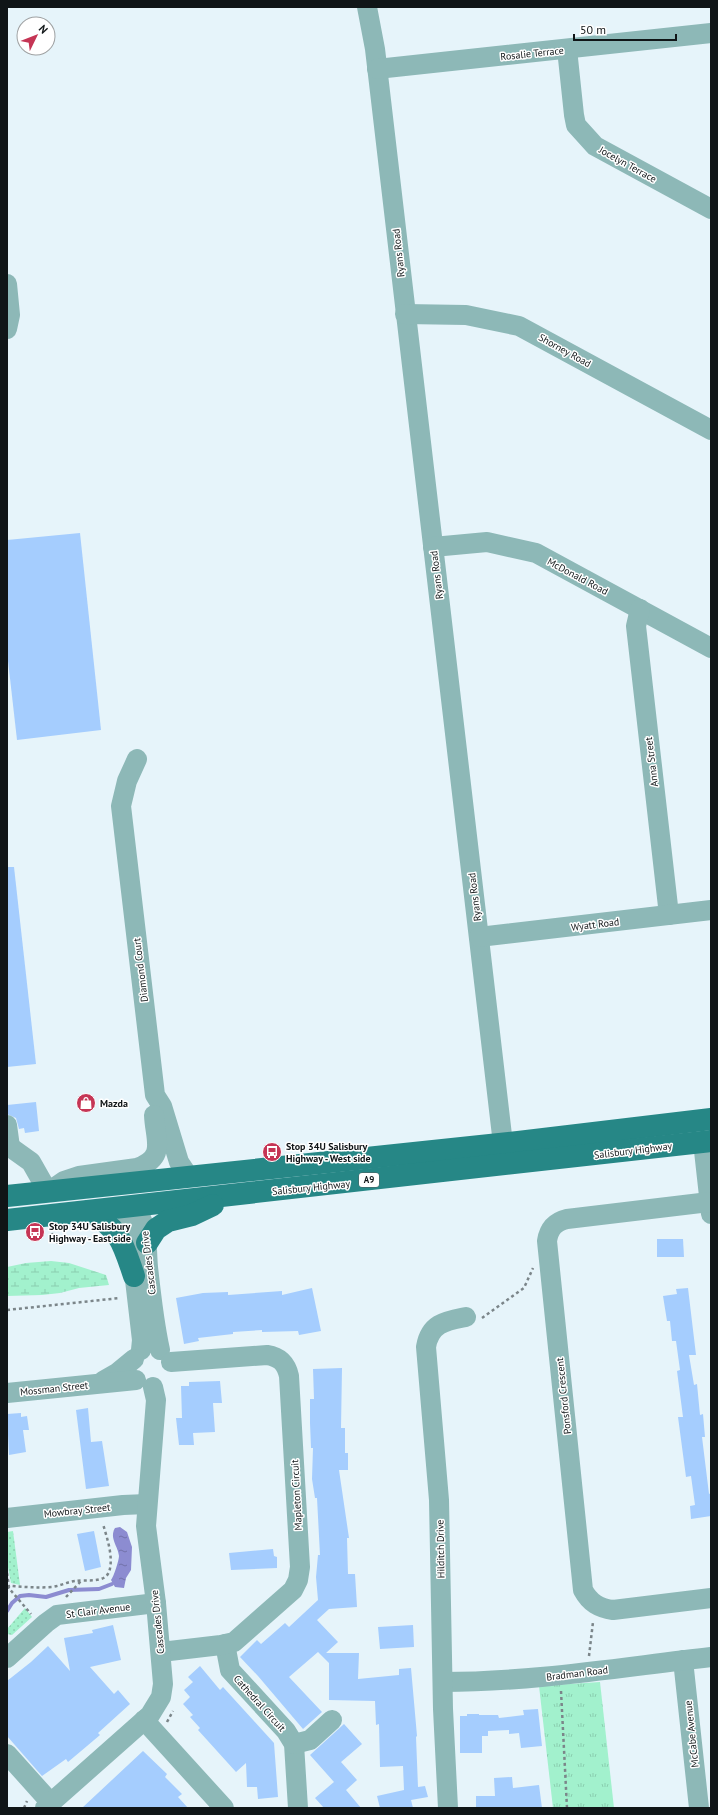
<svg xmlns="http://www.w3.org/2000/svg" width="718" height="1815" font-family="'PT Sans',sans-serif">
<style>
.wetland{fill:url(#wetland-marsh)}
.park{fill:url(#park-tufts)}
.garden{fill:url(#garden-dots)}
.water{fill:url(#water-ripples)}
.lines{fill:none;stroke-linecap:round;stroke-linejoin:round}
.stream{stroke:#8c8cd1;stroke-width:4}
.building{fill:#a5cdfe}
.path{stroke:#7b8589;stroke-width:2.5;stroke-dasharray:3 3;stroke-linecap:butt}
.minor{stroke:#8db8b7;stroke-width:20}
.major{stroke:#268786;stroke-width:22}
.labels{text-anchor:middle;stroke-width:3;stroke-linejoin:round;paint-order:stroke}
.shield{fill:#fff;stroke:#585b5d;stroke-width:1}
.shield-label{font-size:9px;font-weight:bold;fill:#101517}
.street-label{font-size:10px;fill:#101517;stroke:#fff}
.poi-label{font-size:10px;font-weight:bold;fill:#101517;stroke:#fff;text-anchor:start}
</style>
<defs>
<pattern id="wetland-marsh" width="20" height="14" patternUnits="userSpaceOnUse"><rect width="20" height="14" fill="#a2f1cd"/><path d="M1 5h8M5 5V1M11 12h8M15 12V8" fill="none" stroke="#8aceaf"/></pattern>
<pattern id="park-tufts" width="24" height="20" patternUnits="userSpaceOnUse"><rect width="24" height="20" fill="#a2f1cd"/><path d="M3 7l-1-3M5 7V3M7 7l1-3M15 17l-1-3M17 17v-4M19 17l1-3" fill="none" stroke="#8aceaf"/></pattern>
<pattern id="garden-dots" width="8" height="8" patternUnits="userSpaceOnUse"><rect width="8" height="8" fill="#a2f1cd"/><path d="M2 2h.1M6 6h.1" fill="none" stroke="#8aceaf" stroke-width="1.8" stroke-linecap="round"/></pattern>
<pattern id="water-ripples" width="26" height="14" patternUnits="userSpaceOnUse"><rect width="26" height="14" fill="#8c8cd1"/><path d="M2 4q2-2 4 0t4 0M15 11q2-2 4 0t4 0" fill="none" stroke="#7171a9"/></pattern>
</defs>
<rect width="100%" height="100%" fill="#e6f4fa"/>
<polygon class="wetland" points="51,1261 69,1263 106,1275 109,1285 79,1288 60,1293 42,1295 7,1296 7,1267 26,1263"/>
<polygon class="park" points="600,1682 614,1808 553,1808 539,1686"/>
<g class="garden">
<polygon points="13,1531 20,1585 11,1583 7,1562 7,1532"/>
<polygon points="25,1608 32,1617 12,1635 7,1634 7,1629"/>
</g>
<path class="water" d="M120,1527l7,5 5,15 -1,23 -5,8 -2,10 -9,-1 -4,-7c3,-4 8,-20 8,-24 -1,-10 -10,-18 -4,-28z"/>
<g class="lines">
<polyline class="stream" points="7,1611 12,1603 20,1596 29,1595 46,1597 69,1590 99,1589 112,1584"/>
</g>
<g class="building">
<polygon points="80,533 101,730 17,740 7,652 7,540"/>
<polygon points="7,867 14,867 36,1064 7,1067"/>
<polygon points="36,1102 39,1131 25,1133 24,1128 19,1129 16,1118 7,1114 7,1105"/>
<polygon points="657,1239 683,1239 684,1257 657,1257"/>
<polygon points="312,1288 321,1331 299,1335 298,1331 262,1332 262,1330 233,1332 233,1334 198,1338 199,1341 184,1344 176,1298 203,1293 228,1292 228,1295 282,1291 282,1295"/>
<polygon points="688,1288 696,1355 689,1355 694,1385 697,1384 700,1415 703,1414 705,1437 702,1437 709,1494 711,1493 711,1516 691,1519 690,1506 695,1505 691,1476 686,1477 678,1417 683,1417 677,1371 680,1370 676,1341 672,1341 670,1321 667,1321 663,1296 677,1294 676,1289"/>
<polygon points="342,1368 341,1428 345,1428 345,1453 348,1453 348,1470 339,1470 349,1538 347,1538 348,1574 355,1574 357,1607 329,1609 317,1620 338,1642 326,1653 359,1653 358,1679 399,1675 399,1669 411,1668 417,1736 416,1737 418,1787 425,1786 428,1797 411,1800 413,1808 380,1808 377,1796 404,1790 403,1766 380,1767 379,1724 376,1725 375,1701 329,1700 329,1663 318,1652 289,1677 322,1712 303,1729 258,1676 240,1657 257,1640 261,1644 285,1623 289,1627 318,1600 316,1577 318,1555 320,1555 317,1498 315,1498 312,1479 313,1448 311,1448 310,1423 310,1399 314,1399 313,1369"/>
<polygon points="220,1381 222,1403 213,1403 215,1432 193,1433 194,1445 179,1445 176,1418 182,1418 181,1386 189,1386 189,1382"/>
<polygon points="88,1408 91,1442 102,1441 109,1486 86,1489 76,1410"/>
<polygon points="21,1413 21,1417 27,1416 29,1430 23,1430 26,1452 9,1455 7,1414"/>
<polygon points="94,1531 101,1567 85,1571 77,1534"/>
<polygon points="273,1549 274,1556 277,1557 277,1568 231,1570 229,1553"/>
<polygon points="113,1625 121,1660 90,1667 114,1694 118,1690 130,1704 98,1733 100,1735 87,1746 68,1762 66,1759 42,1776 7,1736 7,1681 31,1662 48,1646 70,1671 64,1638 93,1633 92,1630"/>
<polygon points="413,1625 414,1647 380,1649 378,1627"/>
<polygon points="200,1666 220,1690 223,1687 274,1743 278,1797 258,1799 257,1787 247,1787 246,1763 236,1772 198,1730 200,1728 190,1717 193,1715 183,1704 190,1697 184,1690 193,1682 188,1677"/>
<polygon points="538,1709 542,1746 521,1748 519,1733 509,1734 509,1730 488,1731 488,1736 482,1736 482,1753 460,1753 460,1716 467,1716 467,1714 479,1714 479,1715 498,1715 499,1718 524,1715 523,1710"/>
<polygon points="344,1724 362,1744 341,1762 357,1780 346,1790 361,1808 324,1808 315,1798 334,1782 310,1755"/>
<polygon points="143,1751 167,1774 165,1777 182,1794 178,1797 188,1808 82,1808"/>
<polygon points="512,1777 513,1788 539,1785 542,1808 476,1808 476,1796 495,1796 494,1778"/>
</g>
<g class="lines">
<g class="path">
<polyline points="52,1233 54,1243 86,1238 97,1240"/>
<polyline points="7,1310 120,1298"/>
<polyline points="482,1318 524,1288 533,1268"/>
<polyline points="7,1573 9,1587"/>
<polyline points="7,1586 31,1614"/>
<path d="M7,1588l5,-2c13,1 26,2 40,1 8,-1 15,-5 23,-6 10,-2 29,3 34,-9 5,-14 -2,-34 -6,-48"/>
<polyline points="66,1597 82,1580"/>
<polyline points="589,1656 593,1622"/>
<polyline points="561,1691 567,1808"/>
<polyline points="167,1722 173,1711"/>
<polyline points="24,1808 27,1801"/>
</g>
<g class="minor">
<polyline points="367,7 375,49 503,1144"/>
<polyline points="567,49 574,115 576,125 595,146 711,209"/>
<polyline points="377,69 711,33"/>
<polyline points="7,284 10,315 7,329"/>
<polyline points="405,314 466,315 519,326 711,430"/>
<polyline points="433,547 487,542 536,553 711,648"/>
<polyline points="640,609 636,626 669,915"/>
<polyline points="137,759 127,781 121,806 155,1095 162,1106 179,1162 189,1177"/>
<polyline points="479,937 711,910"/>
<polyline points="7,1125 10,1147"/>
<polyline points="703,1142 711,1214"/>
<path d="M7,1148l3,-1 21,15 17,30 16,-11 15,-5 58,-8c30,-11 18,-28 17,-53"/>
<path d="M709,1202l-142,17c-12,3 -18,9 -20,22l36,349c7,13 16,18 30,20l98,-12"/>
<path d="M141,1350l1,-10 -14,-120 6,-14c15,20 12,38 14,61 3,28 6,56 12,83"/>
<polyline points="103,1381 117,1373 134,1359"/>
<polyline points="7,1393 136,1380"/>
<polyline points="7,1518 123,1505 147,1504"/>
<polyline points="225,1644 230,1670 286,1731 294,1744 298,1808"/>
<path d="M161,1652l60,-7 13,-3 59,-52 5,-10 2,-13 -11,-191c-3,-13 -9,-19 -22,-21l-96,7"/>
<polyline points="7,1658 46,1623 57,1615 156,1603"/>
<polyline points="683,1660 699,1808"/>
<path d="M443,1682c90,0 179,-15 268,-25"/>
<polyline points="144,1720 224,1808"/>
<polyline points="294,1744 310,1740 332,1720"/>
<polyline points="7,1754 51,1803"/>
<polyline points="45,1808 150,1715 161,1697 163,1684 156,1603 146,1526 156,1400 153,1387"/>
<path d="M448,1808l-5,-99 -4,-209 -13,-153c4,-24 20,-26 40,-30"/>
</g>
<g class="major">
<polyline points="7,1196 518,1142 711,1119"/>
<path d="M89,1211c32,19 34,33 45,65"/>
<polyline points="7,1220 711,1141"/>
<polyline points="147,1243 156,1229 168,1221 192,1215 213,1205"/>
</g>
</g>
<defs>
<symbol id="shop-disc" viewBox="-11 -11 22 22"><circle r="9.5" fill="#c53555" stroke="#fff"/><path d="M-5-2.5h2.3a2.7 3.5 0 0 1 5.4 0H5L5.5 6h-11ZM-1.5-2.5h3a1.5 2.3 0 0 0-3 0Z" fill="#fff"/></symbol>
<symbol id="bus-disc" viewBox="-11 -11 22 22"><circle r="9.5" fill="#c53555" stroke="#fff"/><path d="M-5-6H5V4H4V6H2V4H-2V6H-4V4H-5ZM-3.5-4V0h7V-4ZM-3.5 1.2v1.5H-2V1.2ZM2 1.2v1.5H3.5V1.2Z" fill="#fff"/></symbol>
</defs>
<g fill-rule="evenodd">
<use href="#shop-disc" x="75" y="1092" width="22" height="22"/>
<use href="#bus-disc" x="261" y="1141" width="22" height="22"/>
<use href="#bus-disc" x="24" y="1221" width="22" height="22"/>
</g>
<g class="labels">
<rect class="shield" x="359" y="1173" width="20" height="14" rx="3"/>
<g class="shield-label">
<text x="369" y="1183">A9</text>
</g>
<g class="street-label">
<text transform="translate(532 53) rotate(-6)" y="4">Rosalie Terrace</text>
<text transform="translate(628 164) rotate(29)" y="4">Jocelyn Terrace</text>
<text transform="translate(398 253) rotate(-96)" y="4">Ryans Road</text>
<text transform="translate(565 350) rotate(29)" y="4">Shorney Road</text>
<text transform="translate(436 575) rotate(-97)" y="4">Ryans Road</text>
<text transform="translate(578 576) rotate(28)" y="4">McDonald Road</text>
<text transform="translate(651 762) rotate(-97)" y="4">Anna Street</text>
<text transform="translate(474 897) rotate(-97)" y="4">Ryans Road</text>
<text transform="translate(595 924) rotate(-7)" y="4">Wyatt Road</text>
<text transform="translate(140 970) rotate(-97)" y="4">Diamond Court</text>
<text transform="translate(633 1150) rotate(-7)" y="4">Salisbury Highway</text>
<text transform="translate(311 1187) rotate(-6)" y="4">Salisbury Highway</text>
<text transform="translate(148 1263) rotate(-97)" y="4">Cascades Drive</text>
<text transform="translate(54 1388) rotate(-6)" y="4">Mossman Street</text>
<text transform="translate(563 1396) rotate(-96)" y="4">Ponsford Crescent</text>
<text transform="translate(296 1495) rotate(-93)" y="4">Mapleton Circuit</text>
<text transform="translate(77 1510) rotate(-6)" y="4">Mowbray Street</text>
<text transform="translate(440 1549) rotate(-91)" y="4">Hilditch Drive</text>
<text transform="translate(98 1610) rotate(-7)" y="4">St Clair Avenue</text>
<text transform="translate(157 1622) rotate(-96)" y="4">Cascades Drive</text>
<text transform="translate(577 1673) rotate(-7)" y="4">Bradman Road</text>
<text transform="translate(260 1703) rotate(48)" y="4">Cathedral Circuit</text>
<text transform="translate(691 1734) rotate(-96)" y="4">McCabe Avenue</text>
</g>
<g class="poi-label">
<text x="100" y="1107">Mazda</text>
<text x="286" y="1150">Stop 34U Salisbury<tspan x="286" dy="12">Highway - West side</tspan></text>
<text x="49" y="1230">Stop 34U Salisbury<tspan x="49" dy="12">Highway - East side</tspan></text>
</g>
</g>
<rect width="718" height="1815" fill="none" stroke="#101517" stroke-width="16"/>
<g transform="translate(36 36) rotate(47)"><circle r="19" fill="#ffffff" stroke="#9fa1a2"/>
<path d="M0-3L7 15L0 10L-7 15Z" fill="#c53555"/>
<text y="-6" font-size="11" font-weight="bold" text-anchor="middle" fill="#101517">N</text>
</g>
<path d="M574 34v6h102v-6" fill="none" stroke="#101517" stroke-width="2"/>
<text x="580" y="34" font-size="12" fill="#101517" stroke="#ffffff" stroke-width="3" paint-order="stroke">50 m</text>
</svg>
